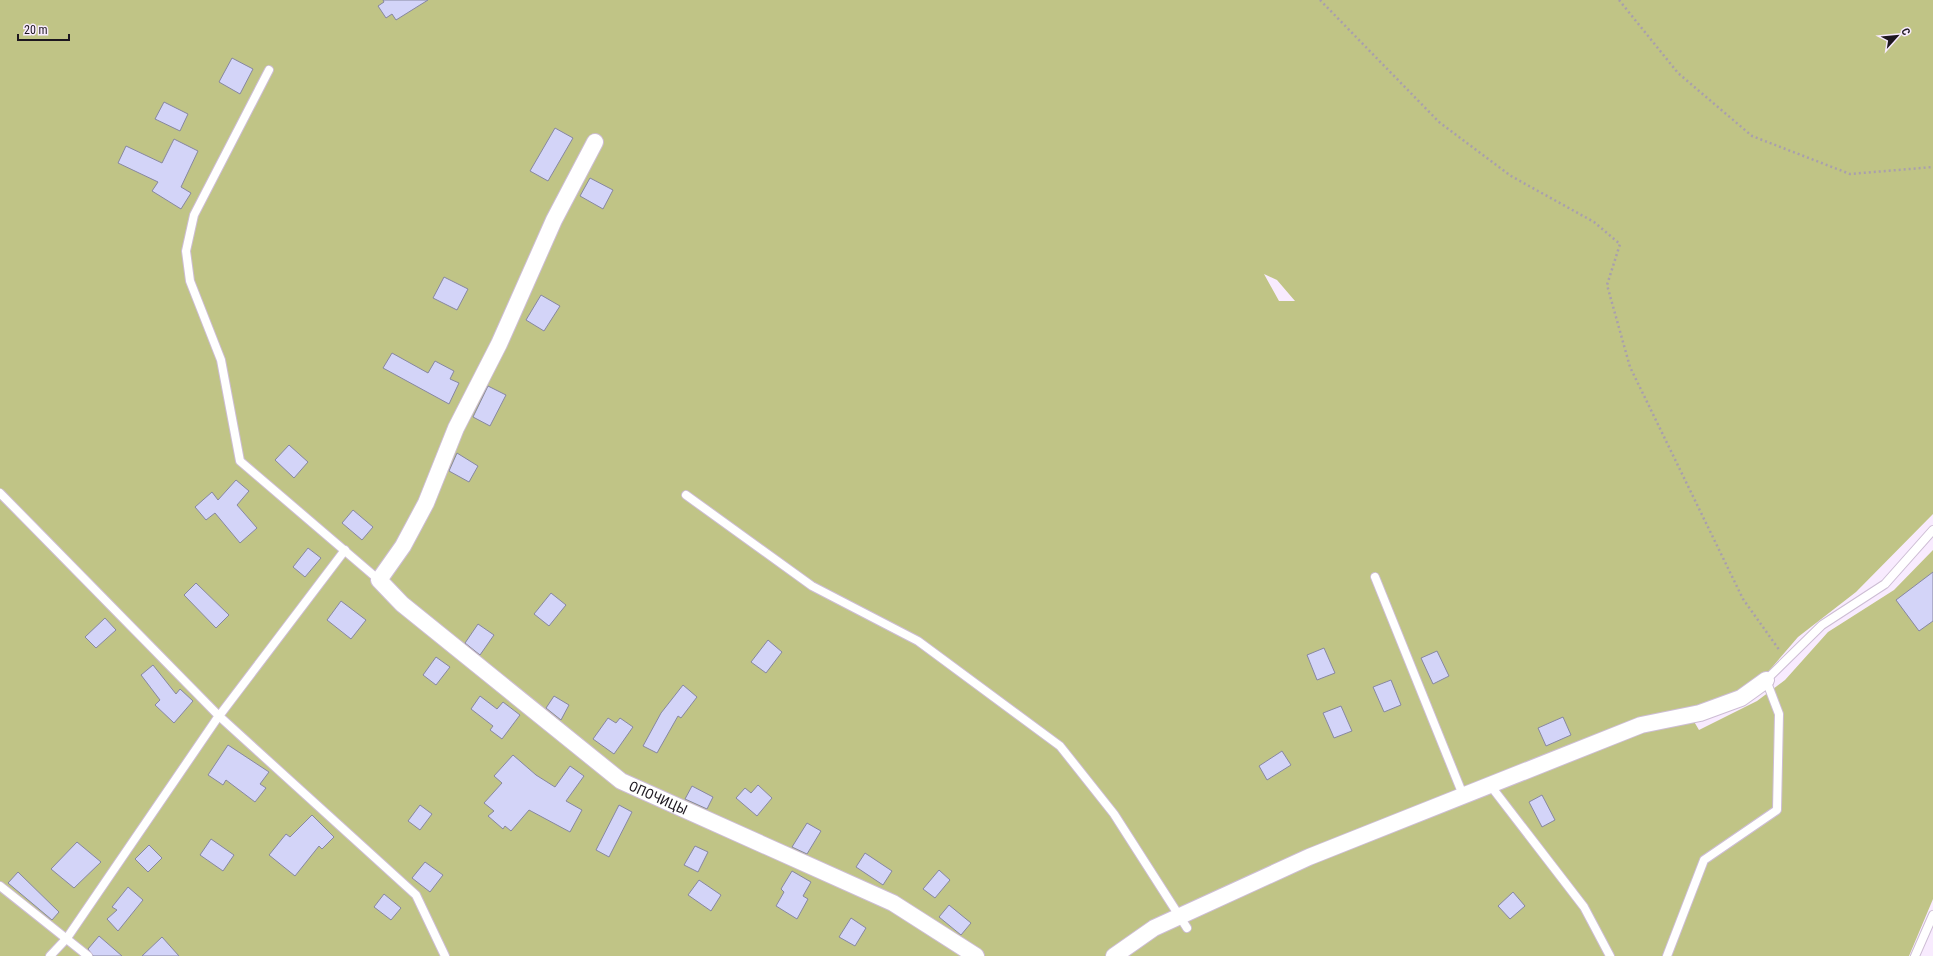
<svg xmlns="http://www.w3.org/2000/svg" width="1933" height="956" font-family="'Roboto Condensed',sans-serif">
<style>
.green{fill:#c0c486;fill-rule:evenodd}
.building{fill:#d3d4f8;stroke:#87879f}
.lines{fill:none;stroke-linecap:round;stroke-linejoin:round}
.service-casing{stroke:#cdbdd4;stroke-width:10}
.minor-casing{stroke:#cdbdd4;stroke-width:18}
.path{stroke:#a99fae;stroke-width:2.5;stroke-dasharray:2 3;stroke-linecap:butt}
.service{stroke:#fff;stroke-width:8}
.minor{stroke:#fff;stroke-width:16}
.labels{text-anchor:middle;stroke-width:3;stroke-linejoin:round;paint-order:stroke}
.street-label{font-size:14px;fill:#1d171f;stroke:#f8ebfe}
</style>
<rect width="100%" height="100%" fill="#f8ebfe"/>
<path class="green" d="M0,0h1933v514l-77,78 -58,45 -30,35 -40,26 -42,10 13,22 58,-29 28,-21 43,-48 66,-42 39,-40v349l-24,57h-1909zM1264,274l13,6 18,21h-16z"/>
<g class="building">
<polygon points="383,0 428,0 396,20 392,14 386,18 378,6 384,2"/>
<polygon points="232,58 253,69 240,94 219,82"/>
<polygon points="164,102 188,114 180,131 155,119"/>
<polygon points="555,128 573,138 548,181 530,171"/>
<polygon points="174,139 198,151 181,187 191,193 181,209 152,191 158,182 118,163 126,146 162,163"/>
<polygon points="590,178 613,190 603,209 580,196"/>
<polygon points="444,277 468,289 457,310 433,298"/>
<polygon points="541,295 560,306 544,331 526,320"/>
<polygon points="392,353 428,373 435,361 454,371 450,379 459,383 449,404 383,368"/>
<polygon points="488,386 506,395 490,426 473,417"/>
<polygon points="289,445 308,462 294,478 275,460"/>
<polygon points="457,453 478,466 469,482 449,471"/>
<polygon points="236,480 249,491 237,505 257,528 240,543 215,513 206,520 195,507 212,492 218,500"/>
<polygon points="353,510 373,527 362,540 342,523"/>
<polygon points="308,548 321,558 305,577 293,567"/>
<polygon points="1933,572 1933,621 1919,631 1896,600"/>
<polygon points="196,583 229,615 216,628 184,595"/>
<polygon points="551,593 566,605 549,626 534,614"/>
<polygon points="341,601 366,620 351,639 327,620"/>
<polygon points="105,618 116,630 96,648 85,637"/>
<polygon points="478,624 494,635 480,655 465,643"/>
<polygon points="768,640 782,652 766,673 751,662"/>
<polygon points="1324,648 1335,673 1317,680 1307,655"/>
<polygon points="1437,651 1449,676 1433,684 1421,658"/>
<polygon points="436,657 450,667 436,685 423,675"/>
<polygon points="153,665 176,694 180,689 193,701 174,723 155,705 160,700 141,675"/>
<polygon points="1391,680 1401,705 1384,712 1373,687"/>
<polygon points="683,685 697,697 681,718 678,716 657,753 643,746 661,713"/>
<polygon points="480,696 497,709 503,702 520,715 502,739 490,730 493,726 471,709"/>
<polygon points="554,696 569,705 561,720 546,708"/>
<polygon points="1341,706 1352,731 1334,738 1323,713"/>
<polygon points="1563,717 1571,735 1546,746 1538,728"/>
<polygon points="608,718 616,723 620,718 633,727 614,754 593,739"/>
<polygon points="228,745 269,772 260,784 266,788 255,802 226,780 223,785 208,775"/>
<polygon points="1282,751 1291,765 1267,780 1259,766"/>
<polygon points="513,755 536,775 555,787 570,766 584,776 566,801 582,810 570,832 529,810 511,831 505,826 503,829 488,816 494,811 484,803 502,783 494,776"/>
<polygon points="758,785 772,798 757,816 736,798 745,788 751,793"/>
<polygon points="692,786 713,797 707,809 685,799"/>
<polygon points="1542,795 1555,820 1542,827 1529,802"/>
<polygon points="420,805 432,814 420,830 408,821"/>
<polygon points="619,805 632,812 609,857 596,850"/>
<polygon points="312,815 334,837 322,849 319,846 295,876 269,855 286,834 290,837"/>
<polygon points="807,823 821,831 807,854 792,847"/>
<polygon points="211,839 234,855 223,871 200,855"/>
<polygon points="77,842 101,862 74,888 51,869"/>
<polygon points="149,845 162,858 148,872 135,859"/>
<polygon points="695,846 708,852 698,872 684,865"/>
<polygon points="865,853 892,871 883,885 856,867"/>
<polygon points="425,862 443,875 430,892 412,878"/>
<polygon points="939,870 950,880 935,898 923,889"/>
<polygon points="792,871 811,882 803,896 808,899 797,919 776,906 784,892 781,889"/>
<polygon points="18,872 59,912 52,920 8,883"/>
<polygon points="699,880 721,895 711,911 688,895"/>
<polygon points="128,887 143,900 118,931 107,919 117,910 112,907"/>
<polygon points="1513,892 1525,906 1510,919 1498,906"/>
<polygon points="384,894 401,908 391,920 374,907"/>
<polygon points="949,905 971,923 961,935 939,917"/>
<polygon points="851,918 866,928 855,946 839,937"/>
<polygon points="99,936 122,956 93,956 88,949"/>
<polygon points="162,937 179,956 142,956"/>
</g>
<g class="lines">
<defs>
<g id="service">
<polyline points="269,70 194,215 186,251 190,281 221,360 240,461 379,580"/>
<polyline points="0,493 219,716 416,895 445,956"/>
<polyline points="686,495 812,586 918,641 1060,746 1114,814 1187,928"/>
<polyline points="1375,577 1463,795"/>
<polyline points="1490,785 1584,907 1610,956"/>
<polyline points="0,886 88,956"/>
<polyline points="50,956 67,938 216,720 345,550"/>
<polyline points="1667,956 1704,860 1777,810 1779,714 1766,680 1822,625 1885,584 1933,530"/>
<polyline points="1915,956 1933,915"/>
</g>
<g id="minor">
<path id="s1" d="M595,142l-41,78 -55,124 -43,84 -30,75 -23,43 -24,34 23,24 219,177 272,122 83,53"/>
<polyline points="1114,956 1154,928 1309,857 1641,725 1700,713 1741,698 1766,680"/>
</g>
</defs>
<use href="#service" class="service-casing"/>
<use href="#minor" class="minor-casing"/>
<g class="path">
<polyline points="1320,0 1439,122 1511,176 1594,222 1620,244 1607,285 1630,367 1743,599 1780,651"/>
<polyline points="1619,0 1678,73 1752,136 1850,174 1933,167"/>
</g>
<use href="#service" class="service"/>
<use href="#minor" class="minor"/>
</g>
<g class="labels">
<g class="street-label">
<text dy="5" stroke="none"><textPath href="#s1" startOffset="845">ОПОЧИЦЫ</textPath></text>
</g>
</g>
<g transform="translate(1897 36) rotate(63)" stroke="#f8ebfe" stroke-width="3" paint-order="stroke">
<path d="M0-3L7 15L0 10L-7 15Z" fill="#1d171f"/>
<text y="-6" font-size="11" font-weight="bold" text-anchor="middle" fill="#1d171f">С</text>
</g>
<path d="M18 34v6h51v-6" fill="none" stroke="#1d171f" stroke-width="2"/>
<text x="24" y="34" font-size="12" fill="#1d171f" stroke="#f8ebfe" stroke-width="3" paint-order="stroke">20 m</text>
</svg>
